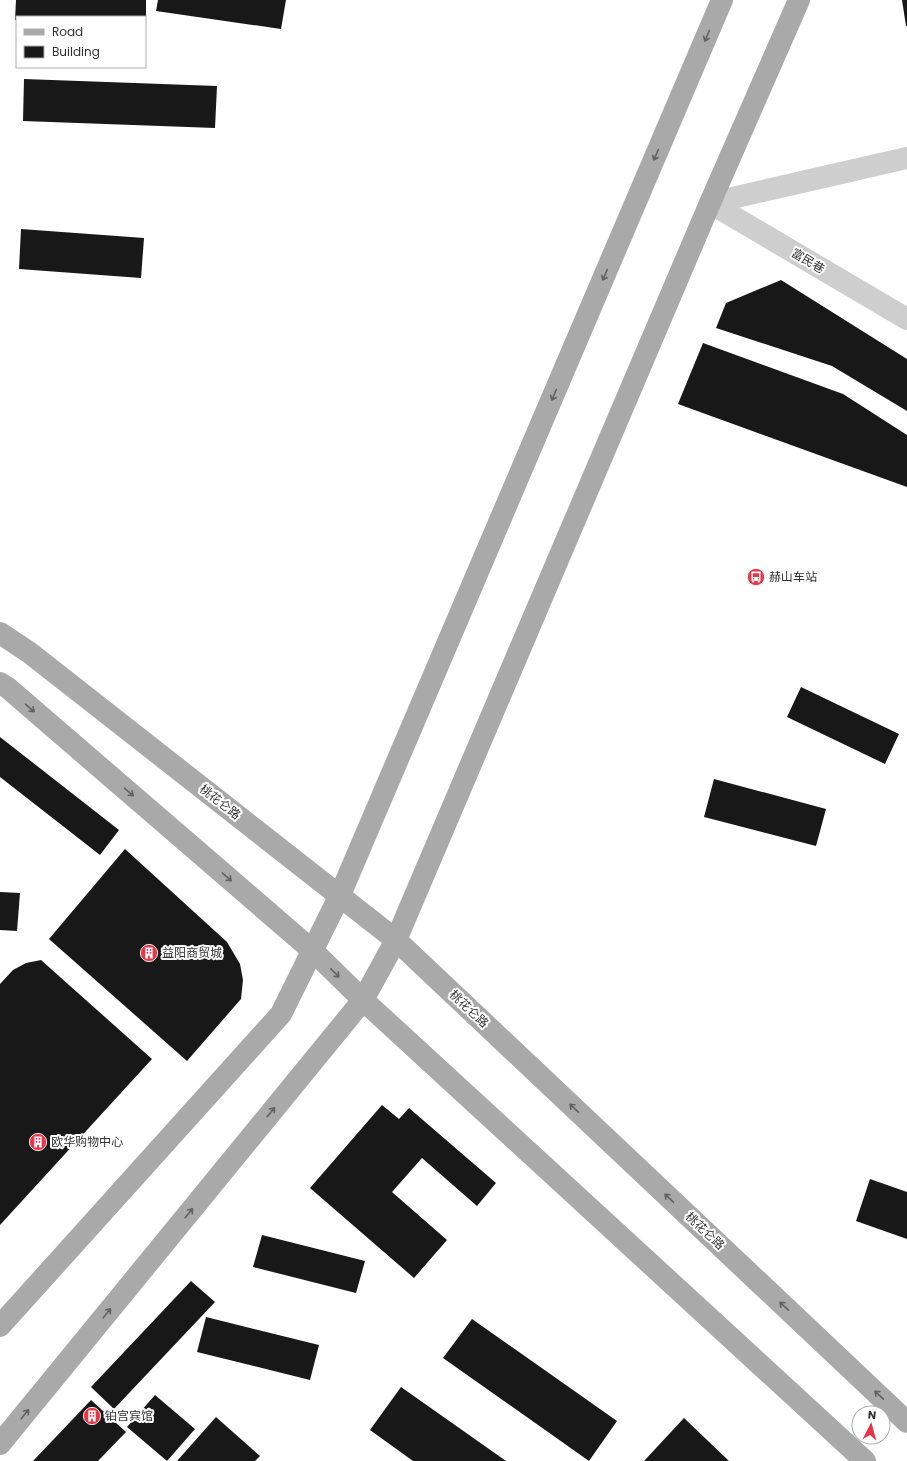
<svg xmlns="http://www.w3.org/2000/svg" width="907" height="1461" font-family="Poppins,'Noto Sans SC',sans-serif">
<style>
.building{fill:#181818}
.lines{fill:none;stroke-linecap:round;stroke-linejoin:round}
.minor{stroke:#cecece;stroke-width:22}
.major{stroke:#a9a9a9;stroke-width:22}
.oneway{stroke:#616161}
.labels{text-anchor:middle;stroke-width:4;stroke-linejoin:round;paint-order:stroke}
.street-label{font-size:12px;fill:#313131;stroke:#fff}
.poi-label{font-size:12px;fill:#313131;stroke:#fff;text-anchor:start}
</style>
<rect width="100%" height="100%" fill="#fff"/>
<g class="building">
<polygon points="16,0 146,0 146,17 17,17 17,20 15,20"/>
<polygon points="158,0 286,0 281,29 156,11"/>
<polygon points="902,0 907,0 907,26 906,26"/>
<polygon points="24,79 217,86 215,128 23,121"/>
<polygon points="21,229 144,238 141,278 19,269"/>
<polygon points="781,280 907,359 907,411 832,366 716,328 726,303"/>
<polygon points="703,343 843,394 907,435 907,487 678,404"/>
<polygon points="801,687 899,734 885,764 787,717"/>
<polygon points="0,737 119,830 100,855 0,777"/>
<polygon points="714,779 826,809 816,846 704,817"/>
<polygon points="125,849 227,942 240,964 243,980 241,999 187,1061 49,939"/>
<polygon points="0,892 20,893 17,931 0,930"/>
<polygon points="41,960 152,1059 0,1225 0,984 13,970 26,963"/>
<polygon points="382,1105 399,1119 409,1108 496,1183 477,1206 422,1158 392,1192 447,1240 414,1278 310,1188"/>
<polygon points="870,1179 907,1192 907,1239 856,1221"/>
<polygon points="262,1235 365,1261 356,1293 253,1267"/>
<polygon points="191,1281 215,1302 114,1409 91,1387"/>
<polygon points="206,1317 319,1345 310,1380 197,1352"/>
<polygon points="472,1319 617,1421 589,1461 443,1358"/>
<polygon points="401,1387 506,1461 413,1461 370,1430"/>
<polygon points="155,1395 195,1429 167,1461 127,1427"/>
<polygon points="91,1400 126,1432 98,1461 33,1461"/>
<polygon points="216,1417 260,1456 255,1461 177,1461"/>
<polygon points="684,1418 729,1461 644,1461"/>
</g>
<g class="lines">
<g class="minor">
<polyline points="710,203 907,319"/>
<polyline points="710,203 907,158"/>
</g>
<g class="major">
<polyline points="0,633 30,653 396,940 907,1422"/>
<polyline points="0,683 8,688 313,951 363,1000 865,1461"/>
<polyline points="0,1326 281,1014 340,895 722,0"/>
<polyline points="0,1444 363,1000 396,940 710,203 799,0"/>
</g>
</g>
<defs><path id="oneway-shaft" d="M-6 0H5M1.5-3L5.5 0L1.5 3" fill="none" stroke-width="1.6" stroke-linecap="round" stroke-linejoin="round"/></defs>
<g class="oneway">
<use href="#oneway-shaft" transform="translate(707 36) rotate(113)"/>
<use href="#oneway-shaft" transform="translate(656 155) rotate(113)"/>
<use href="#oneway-shaft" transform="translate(605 275) rotate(113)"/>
<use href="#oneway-shaft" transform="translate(554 395) rotate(113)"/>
<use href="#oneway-shaft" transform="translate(30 708) rotate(41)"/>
<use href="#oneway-shaft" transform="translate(129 792) rotate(41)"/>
<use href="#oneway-shaft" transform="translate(227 877) rotate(41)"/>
<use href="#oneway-shaft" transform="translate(335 973) rotate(45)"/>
<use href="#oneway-shaft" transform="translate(574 1108) rotate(-137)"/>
<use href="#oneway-shaft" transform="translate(271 1112) rotate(-51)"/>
<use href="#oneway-shaft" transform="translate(669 1198) rotate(-137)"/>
<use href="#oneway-shaft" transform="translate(189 1213) rotate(-51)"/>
<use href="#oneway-shaft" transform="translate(784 1306) rotate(-137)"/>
<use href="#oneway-shaft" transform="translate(107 1313) rotate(-51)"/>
<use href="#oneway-shaft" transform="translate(879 1395) rotate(-137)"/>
<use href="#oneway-shaft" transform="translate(25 1414) rotate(-51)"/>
</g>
<defs>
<symbol id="bus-disc" viewBox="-11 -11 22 22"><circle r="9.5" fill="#e5364a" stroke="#fff"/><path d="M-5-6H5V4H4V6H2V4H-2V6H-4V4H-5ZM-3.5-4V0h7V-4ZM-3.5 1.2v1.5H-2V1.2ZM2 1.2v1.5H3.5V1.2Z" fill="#fff"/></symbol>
<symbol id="building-disc" viewBox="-11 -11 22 22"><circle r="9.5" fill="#e5364a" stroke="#fff"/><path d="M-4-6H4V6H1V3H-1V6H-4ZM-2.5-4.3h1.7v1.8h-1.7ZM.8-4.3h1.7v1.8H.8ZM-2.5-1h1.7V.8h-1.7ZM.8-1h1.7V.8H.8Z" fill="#fff"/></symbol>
</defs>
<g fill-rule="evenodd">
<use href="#bus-disc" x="746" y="567" width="20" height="20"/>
<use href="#building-disc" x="139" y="943" width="20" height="20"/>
<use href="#building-disc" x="28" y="1132" width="20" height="20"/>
<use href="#building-disc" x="82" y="1406" width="20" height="20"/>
</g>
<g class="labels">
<g class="street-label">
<text transform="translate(808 261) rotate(31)" y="4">富民巷</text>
<text transform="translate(220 802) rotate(38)" y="4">桃花仑路</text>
<text transform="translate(469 1009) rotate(43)" y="4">桃花仑路</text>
<text transform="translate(705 1231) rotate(43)" y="4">桃花仑路</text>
</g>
<g class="poi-label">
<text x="769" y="581">赫山车站</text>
<text x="162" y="957">益阳商贸城</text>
<text x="51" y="1146">欧华购物中心</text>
<text x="105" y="1420">铂宫宾馆</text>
</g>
</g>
<rect x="16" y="16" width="130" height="52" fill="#ffffff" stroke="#adadad"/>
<rect x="24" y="29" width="20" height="6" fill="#a9a9a9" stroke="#adadad"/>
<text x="52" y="36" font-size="12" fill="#313131">Road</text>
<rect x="24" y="46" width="20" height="12" fill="#181818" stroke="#adadad"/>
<text x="52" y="56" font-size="12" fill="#313131">Building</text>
<g transform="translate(871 1425) rotate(6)"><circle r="19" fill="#ffffff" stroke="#adadad"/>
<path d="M0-3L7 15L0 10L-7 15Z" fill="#e5364a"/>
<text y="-6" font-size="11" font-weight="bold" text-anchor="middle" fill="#313131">N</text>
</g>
</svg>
